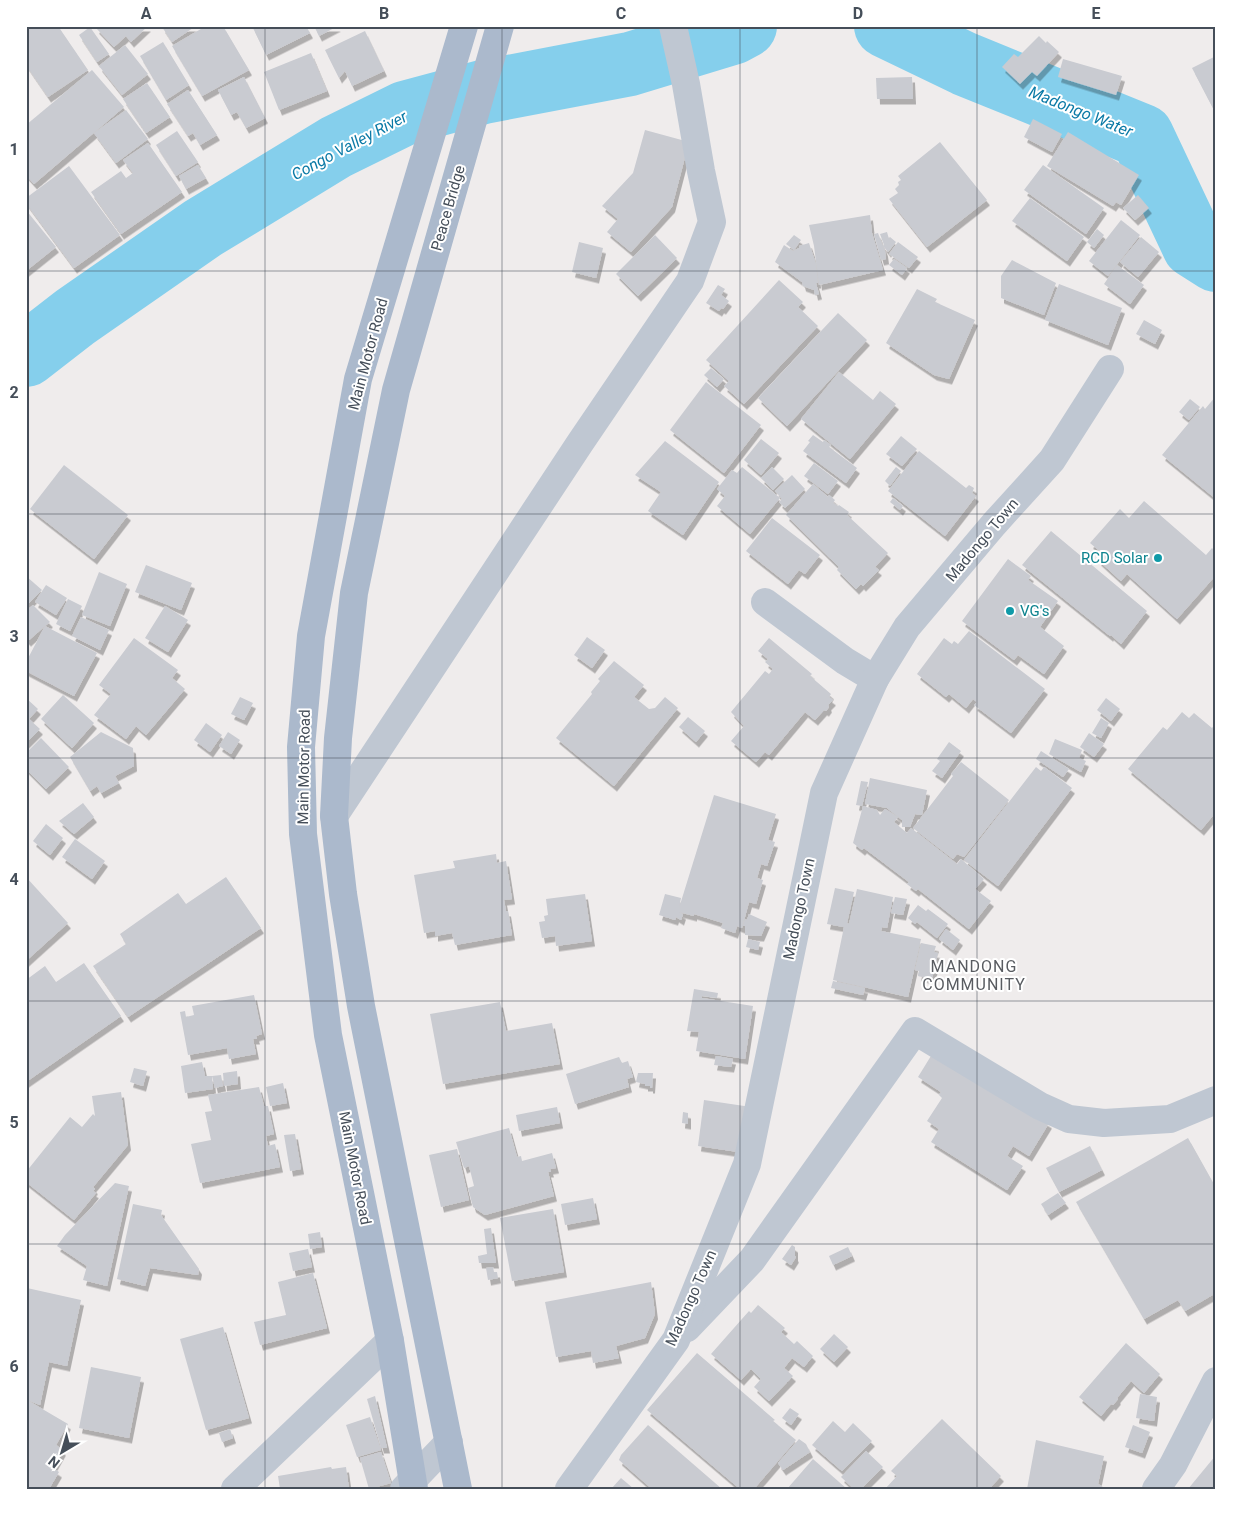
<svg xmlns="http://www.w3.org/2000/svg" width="1242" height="1515" font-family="Roboto,sans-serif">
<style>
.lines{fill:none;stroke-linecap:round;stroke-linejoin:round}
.river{stroke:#85cfec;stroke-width:64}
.building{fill:#c9cbd1;filter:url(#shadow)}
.minor{stroke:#bfc7d2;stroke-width:28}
.major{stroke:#abb9cc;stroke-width:28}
.grid{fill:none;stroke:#454e59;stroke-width:1;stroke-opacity:0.55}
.culture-dot{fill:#0f9aa8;stroke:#fff;stroke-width:2}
.labels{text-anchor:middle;stroke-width:4;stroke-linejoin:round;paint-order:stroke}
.street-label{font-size:15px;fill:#454e59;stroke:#fff}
.culture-label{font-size:15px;fill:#0d838f;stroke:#fff;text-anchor:end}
.water-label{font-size:16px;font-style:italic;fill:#0b7aa6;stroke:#fff}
.neighbourhood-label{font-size:16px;letter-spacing:1px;fill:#595c61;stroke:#fff}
.neatline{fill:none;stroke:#454e59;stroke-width:2}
.grid-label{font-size:16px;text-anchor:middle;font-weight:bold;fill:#454e59}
</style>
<defs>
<filter id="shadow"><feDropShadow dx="3" dy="5.5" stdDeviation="0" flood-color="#0004"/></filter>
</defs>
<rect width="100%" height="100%" fill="#efecec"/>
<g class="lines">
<g class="river">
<polyline points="886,26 965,64 1142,136 1194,246 1216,260"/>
<polyline points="26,355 75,317 203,228 336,147 405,113 483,92 630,64 732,33 745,26"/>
</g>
</g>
<g class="building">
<polygon points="34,26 58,26 88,70 48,97 26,65 26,31"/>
<polygon points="98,26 148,26 131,42 126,36 114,47 96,28"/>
<polygon points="163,26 196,26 172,42 162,27"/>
<polygon points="206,26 223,26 249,70 202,96 172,46"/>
<polygon points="252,26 306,26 310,33 266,55"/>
<polygon points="314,26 338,26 319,36"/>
<polygon points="90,27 109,54 97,62 79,35"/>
<polygon points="365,31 384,71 352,86 345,71 339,78 325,50"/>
<polygon points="1039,36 1046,43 1047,41 1059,52 1037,76 1032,72 1020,84 1002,67 1014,54 1018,57"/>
<polygon points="163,42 189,85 166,100 140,56"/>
<polygon points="125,45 148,74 122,95 99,66"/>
<polygon points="311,53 327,91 279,110 264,72"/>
<polygon points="1216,56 1216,114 1192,68"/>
<polygon points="1063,59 1122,76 1116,95 1058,77"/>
<polygon points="92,70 124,107 34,184 26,175 26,125"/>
<polygon points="244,77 265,118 246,128 237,112 231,115 218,90"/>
<polygon points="912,77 913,99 877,99 876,78"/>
<polygon points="147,83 170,117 146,133 123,99"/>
<polygon points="188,90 217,135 200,145 193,133 188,136 167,104"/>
<polygon points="126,110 148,139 116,163 94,133"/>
<polygon points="1033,119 1062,134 1052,152 1024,137"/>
<polygon points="645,130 689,142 672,207 631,252 607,232 618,219 602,206 633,173"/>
<polygon points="177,131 198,162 176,176 156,145"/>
<polygon points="1068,132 1139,175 1121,205 1116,202 1113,206 1047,166"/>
<polygon points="940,142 987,200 927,247 889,199 898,193 895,189 899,185 898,182 901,180 898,176"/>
<polygon points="148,143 182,192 121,234 91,192 121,171 126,178 133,173 123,160"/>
<polygon points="198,165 206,178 186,189 179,176"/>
<polygon points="1043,165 1104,208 1086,234 1024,190"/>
<polygon points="69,166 120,235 74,268 26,203 26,198"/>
<polygon points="1138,195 1149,208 1135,220 1123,208"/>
<polygon points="1030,198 1084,237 1067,261 1012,221"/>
<polygon points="26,210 56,247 26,271"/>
<polygon points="870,215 872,233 883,270 819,285 814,246 809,225"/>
<polygon points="1121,220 1140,235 1108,276 1089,261"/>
<polygon points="1097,229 1104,235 1094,248 1087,242"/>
<polygon points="887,232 889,239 890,237 896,242 888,252 883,246 884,245 880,234"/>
<polygon points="878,233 885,251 886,259 881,260 874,234"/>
<polygon points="655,235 677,258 638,296 616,274"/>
<polygon points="794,235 801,240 794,250 786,244"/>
<polygon points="1141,237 1159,252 1138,277 1120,262"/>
<polygon points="579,242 603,248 596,278 572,272"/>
<polygon points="898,242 918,257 909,268 889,254"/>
<polygon points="809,243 816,264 818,283 816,283 819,294 815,295 814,290 803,286 802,282 775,262 784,245 793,251 799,248 799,246"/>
<polygon points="894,259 907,268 902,275 889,265"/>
<polygon points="1012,260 1056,283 1044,315 1001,298 1001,276"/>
<polygon points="1117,265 1144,285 1130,304 1104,284"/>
<polygon points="779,280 803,302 798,307 818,326 744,404 724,386 729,381 706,360"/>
<polygon points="1059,284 1122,308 1108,345 1045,320"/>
<polygon points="718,285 725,289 721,295 729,301 723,309 721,308 719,311 706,303"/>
<polygon points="917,289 937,299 935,302 975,320 949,379 934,375 886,343"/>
<polygon points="838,313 867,340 787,426 758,398"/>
<polygon points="1144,320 1162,330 1155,344 1136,334"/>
<polygon points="711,368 724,379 717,387 704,375"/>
<polygon points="839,372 873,400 880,391 896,404 850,459 801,419"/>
<polygon points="706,382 761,425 724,473 670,430"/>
<polygon points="1216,396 1216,499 1162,455 1203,406 1205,409"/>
<polygon points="1190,399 1200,407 1189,420 1179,412"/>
<polygon points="813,435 823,442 824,440 831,445 829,447 857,468 846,483 803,451 810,442 808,441"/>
<polygon points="901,436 917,449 902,466 886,454"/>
<polygon points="761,439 779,453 761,475 744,460"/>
<polygon points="665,441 719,482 683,535 648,511 661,492 635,475"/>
<polygon points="919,451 966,488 969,485 974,488 972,493 976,496 945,536 888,491"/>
<polygon points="814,463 838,481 828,494 804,476"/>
<polygon points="64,465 128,515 94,559 30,509"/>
<polygon points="742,467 780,498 750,534 717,506 725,496 717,489 732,470 737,473"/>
<polygon points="772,467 784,479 773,490 761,478"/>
<polygon points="896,467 901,471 890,486 885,481"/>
<polygon points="792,475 805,489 785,508 779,502 782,499 775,491"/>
<polygon points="813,484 828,497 829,495 835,500 833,503 838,506 839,505 849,512 847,515 888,553 875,567 879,570 863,586 861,584 856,589 837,570 839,567 786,515"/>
<polygon points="893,498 903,506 900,510 890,502"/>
<polygon points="1144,501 1206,555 1212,548 1216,552 1216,575 1177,619 1127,574 1121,581 1098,560 1103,554 1090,543 1120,509 1129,518"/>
<polygon points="772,518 820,555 805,574 799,570 788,584 746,551"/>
<polygon points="1051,531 1147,611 1121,644 1111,635 1110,636 1022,565"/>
<polygon points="1008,559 1031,576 1028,580 1058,601 1040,627 1064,646 1044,674 1018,655 1014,660 962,621"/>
<polygon points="146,565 192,583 181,610 135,592"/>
<polygon points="99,572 127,584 110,626 82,615"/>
<polygon points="26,576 42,590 26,606"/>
<polygon points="46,585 67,598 56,615 35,602"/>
<polygon points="68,599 82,606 70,631 56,624"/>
<polygon points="33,605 50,622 45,626 97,653 74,696 26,671 26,662 45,626 28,641 26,639 26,611"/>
<polygon points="165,606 188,620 168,652 145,638"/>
<polygon points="81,617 109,630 100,650 72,636"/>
<polygon points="969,631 1045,689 1011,733 974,705 977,702 973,699 966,708 949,694 946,697 917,674 944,638 952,644 954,641 958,644"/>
<polygon points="587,637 605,650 592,668 574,655"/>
<polygon points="134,638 178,670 172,678 185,689 146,735 136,726 126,739 94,715 111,694 99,685"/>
<polygon points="769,638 812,674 810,676 831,694 829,697 833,700 828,705 829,707 826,711 824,710 815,720 805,712 769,755 765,752 756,762 731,741 744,726 731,712 765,671 769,674 773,669 765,662 768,659 758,651"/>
<polygon points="614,661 644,685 634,697 649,709 655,708 665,697 678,708 614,786 556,738 592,694 591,692 600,681 598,679"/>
<polygon points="63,695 94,723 72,748 41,719"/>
<polygon points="240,697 253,703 244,720 231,714"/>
<polygon points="26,698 38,709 29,719 40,729 26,743"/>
<polygon points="1106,698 1120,709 1111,721 1097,710"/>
<polygon points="1182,712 1189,718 1194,713 1212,728 1216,723 1216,812 1201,830 1128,769 1163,727 1167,730"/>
<polygon points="688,717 705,731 696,742 679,727"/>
<polygon points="1101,718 1109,723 1101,738 1092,733"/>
<polygon points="206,723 222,735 210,752 194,740"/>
<polygon points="101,732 133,748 134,766 115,776 119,783 101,793 97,786 90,791 70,757"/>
<polygon points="228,732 240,740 231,754 219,746"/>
<polygon points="1089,733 1104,744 1094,757 1080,747"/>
<polygon points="41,738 69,767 46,789 26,769 26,753"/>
<polygon points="1055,739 1082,750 1079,758 1086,761 1081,772 1049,754"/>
<polygon points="949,742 961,751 942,778 932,771 940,761 937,759"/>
<polygon points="1041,751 1069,769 1063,777 1036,759"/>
<polygon points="961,762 1009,800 964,857 957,854 953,859 913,828 953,776 951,774"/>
<polygon points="1036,767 1041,771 1044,767 1072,788 998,886 964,860"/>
<polygon points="870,778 927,790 922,815 915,814 910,827 902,827 902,820 887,808 865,804"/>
<polygon points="861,781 868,782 862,806 856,805"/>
<polygon points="714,795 776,814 768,840 775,842 767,866 761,864 757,878 763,880 756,904 749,902 742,928 737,926 735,933 721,928 723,923 694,914 694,916 679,912 683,914 681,920 676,917 675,920 659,915 665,894 681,898 679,908"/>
<polygon points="83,803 94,817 74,834 59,821"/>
<polygon points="863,806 877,810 880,815 885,809 898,817 894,822 907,833 911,828 957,864 961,859 984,879 975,889 991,901 969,929 918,889 916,891 907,884 909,882 864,848 862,850 853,843"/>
<polygon points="46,824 63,838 50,855 33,841"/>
<polygon points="75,839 105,861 92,879 62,857"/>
<polygon points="496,854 497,863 506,861 512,899 504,900 506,911 508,911 512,935 455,945 452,933 435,936 435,931 424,933 414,875 455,868 453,861"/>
<polygon points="26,877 68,923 26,961"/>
<polygon points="226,877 261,928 128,1017 93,966 126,944 120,934 178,893 186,904"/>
<polygon points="835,888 854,892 847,923 849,924 857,889 893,897 887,928 882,927 881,931 921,939 908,997 833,980 844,927 827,924"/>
<polygon points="585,894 592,941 556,946 555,936 542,938 539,922 545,921 544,916 548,915 546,899"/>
<polygon points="895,897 907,899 903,915 891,913"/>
<polygon points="918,905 926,911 928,909 948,924 937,938 917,922 915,924 908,918"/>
<polygon points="749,914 767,922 761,936 745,935 745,926 743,926 745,919 747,920"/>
<polygon points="946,929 960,940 953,950 939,939"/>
<polygon points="748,939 760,942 758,950 746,947"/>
<polygon points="921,943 936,946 934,952 938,953 932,979 918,976 919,971 915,970"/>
<polygon points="84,963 121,1016 26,1082 26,980 45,966 56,982"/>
<polygon points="833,981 865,988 863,995 831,988"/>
<polygon points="694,989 718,993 717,998 702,996 702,998 753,1006 745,1059 696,1051 699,1032 687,1031"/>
<polygon points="254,995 262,1034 256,1036 257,1039 253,1039 256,1054 229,1059 227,1048 188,1055 180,1012 185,1011 186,1017 194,1015 192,1006"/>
<polygon points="500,1002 506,1031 552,1023 560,1064 443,1084 430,1014"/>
<polygon points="934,1051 1049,1123 1029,1156 1013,1146 1007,1156 1023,1166 1007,1190 931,1142 939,1129 927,1121 942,1098 939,1095 941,1092 918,1077"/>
<polygon points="716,1056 733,1059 731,1067 714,1065"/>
<polygon points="619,1057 622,1063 628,1061 633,1077 627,1079 629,1087 575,1104 566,1074"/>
<polygon points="202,1062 205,1076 212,1076 213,1089 185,1093 181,1066"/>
<polygon points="134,1068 147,1071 143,1086 130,1082"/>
<polygon points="237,1071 238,1084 224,1086 223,1073"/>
<polygon points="638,1073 653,1073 652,1088 650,1088 650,1086 645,1086 645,1084 636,1082"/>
<polygon points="221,1075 223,1086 215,1088 212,1076"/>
<polygon points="283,1083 287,1103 270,1106 266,1087"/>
<polygon points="259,1087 264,1106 268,1106 274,1134 266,1136 268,1146 275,1144 280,1167 200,1183 191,1144 211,1140 205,1112 212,1111 208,1095"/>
<polygon points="121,1092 128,1145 93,1187 95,1189 93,1191 96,1193 74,1220 26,1182 26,1172 70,1117 82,1127 93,1114 95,1116 92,1096"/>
<polygon points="704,1100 751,1107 745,1153 698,1146"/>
<polygon points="557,1107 560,1123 519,1131 516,1115"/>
<polygon points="683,1112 688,1113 688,1124 682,1123"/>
<polygon points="509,1128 517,1157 521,1156 522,1161 552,1153 556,1168 550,1169 551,1172 548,1172 554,1196 485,1215 473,1207 468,1188 474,1186 469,1166 464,1168 456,1142"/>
<polygon points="295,1134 301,1169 290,1171 284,1135"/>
<polygon points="1188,1138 1216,1188 1216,1293 1185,1311 1178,1300 1144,1319 1076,1202"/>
<polygon points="1090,1146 1102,1170 1059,1192 1046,1168"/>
<polygon points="457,1149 469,1200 441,1207 429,1155"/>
<polygon points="115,1183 129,1186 107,1286 83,1280 87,1266 57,1246 65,1235"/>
<polygon points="1058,1193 1066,1203 1048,1215 1041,1204"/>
<polygon points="593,1198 597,1219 565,1225 561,1204"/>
<polygon points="133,1204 162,1210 161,1215 199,1269 198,1275 150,1268 145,1286 117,1279"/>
<polygon points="553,1209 564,1272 512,1281 500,1218"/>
<polygon points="491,1228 496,1263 479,1263 478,1256 487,1254 484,1229"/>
<polygon points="320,1232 322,1247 310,1249 308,1234"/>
<polygon points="792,1245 795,1247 795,1256 796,1257 791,1265 782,1259"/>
<polygon points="848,1247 852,1256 833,1265 829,1256"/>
<polygon points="308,1249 312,1267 293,1271 289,1253"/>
<polygon points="493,1267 494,1272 497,1272 498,1278 488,1280 486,1268"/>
<polygon points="313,1273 327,1328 260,1345 254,1322 286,1315 278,1282"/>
<polygon points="651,1282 655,1314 645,1338 616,1346 619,1358 593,1363 591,1351 556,1357 545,1302"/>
<polygon points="27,1288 81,1300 67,1366 49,1362 40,1405 27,1400 68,1424 56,1445 63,1450 53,1468 59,1472 49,1489 26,1489 26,1292"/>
<polygon points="758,1305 785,1328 781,1332 794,1344 797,1341 813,1356 804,1367 792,1358 784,1368 793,1376 769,1401 754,1387 761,1379 751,1369 741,1380 711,1354 749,1311 751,1313"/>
<polygon points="223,1327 249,1418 206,1430 180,1339"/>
<polygon points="834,1334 848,1347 834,1362 820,1349"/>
<polygon points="1126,1343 1160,1374 1144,1393 1131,1381 1117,1398 1118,1399 1113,1405 1111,1404 1101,1416 1079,1397"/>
<polygon points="697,1353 775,1420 773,1421 796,1440 754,1489 740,1489 647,1410"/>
<polygon points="91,1367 141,1377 129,1438 79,1428"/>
<polygon points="1140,1394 1157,1397 1154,1421 1136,1418"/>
<polygon points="375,1396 387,1448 381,1448 367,1399"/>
<polygon points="790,1408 799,1414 791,1425 782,1418"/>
<polygon points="370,1417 381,1450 357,1457 346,1425"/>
<polygon points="942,1419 1001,1476 989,1489 885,1489 897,1476 891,1471"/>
<polygon points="833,1421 845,1432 853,1423 872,1441 842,1471 812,1445"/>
<polygon points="648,1425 722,1489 652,1489 619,1460 621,1455"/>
<polygon points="1133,1425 1150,1432 1142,1453 1125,1447"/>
<polygon points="230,1429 233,1438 222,1442 219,1433"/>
<polygon points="799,1439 806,1444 810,1452 783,1470 778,1463 779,1462"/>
<polygon points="1036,1440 1104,1456 1098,1484 1103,1487 1102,1489 1027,1489"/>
<polygon points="866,1451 883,1467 861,1489 854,1489 841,1477"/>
<polygon points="381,1452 391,1483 369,1489 360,1458"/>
<polygon points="1216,1455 1216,1489 1188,1489"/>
<polygon points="813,1459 847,1489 787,1489"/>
<polygon points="331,1467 332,1469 346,1467 349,1489 280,1489 278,1476"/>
<polygon points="621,1478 634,1489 611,1489"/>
</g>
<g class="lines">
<g class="minor">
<polyline points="765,602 845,661 875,679"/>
<polyline points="334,816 580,443 690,281 712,222 701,171 686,84 673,26"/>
<polyline points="687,1328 752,1260 915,1031 1040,1106 1069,1119 1104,1123 1170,1119 1216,1100"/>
<polyline points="235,1489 390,1341"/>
<polyline points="404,1489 449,1442"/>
<polyline points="569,1489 676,1340 747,1164 824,793 875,679 907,627 994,524 1052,460 1110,369"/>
<polyline points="1156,1489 1173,1465 1216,1381"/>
</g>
<g class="major">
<polyline points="414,1489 390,1341 328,1035 303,834 301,747 311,636 358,379 464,26"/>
<polyline points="458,1489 361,1006 343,894 334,816 338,738 354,593 396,390 500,26"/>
</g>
</g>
<path class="grid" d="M265,26v1463M502,26v1463M740,26v1463M977,26v1463M26,271h1190M26,514h1190M26,758h1190M26,1001h1190M26,1244h1190"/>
<g class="culture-dot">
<circle cx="1158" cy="558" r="5"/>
<circle cx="1010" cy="611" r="5"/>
</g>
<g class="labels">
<g class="street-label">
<text transform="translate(448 208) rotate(-74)" y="5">Peace Bridge</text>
<text transform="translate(368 354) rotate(-75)" y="5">Main Motor Road</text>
<text transform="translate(982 540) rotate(-50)" y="5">Madongo Town</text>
<text transform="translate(304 767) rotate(-89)" y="5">Main Motor Road</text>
<text transform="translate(799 909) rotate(-78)" y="5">Madongo Town</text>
<text transform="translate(355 1168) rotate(79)" y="5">Main Motor Road</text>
<text transform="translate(691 1298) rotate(-66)" y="5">Madongo Town</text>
</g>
<g class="culture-label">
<text x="1148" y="563">RCD Solar</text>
<text x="1020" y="616" text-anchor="start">VG's</text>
</g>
<g class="water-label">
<text transform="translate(1081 111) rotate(22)" y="6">Madongo Water</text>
<text transform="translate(349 145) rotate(-28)" y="6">Congo Valley River</text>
</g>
<g class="neighbourhood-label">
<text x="974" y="972">MANDONG<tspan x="974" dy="18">COMMUNITY</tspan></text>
</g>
</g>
<rect width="1242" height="1515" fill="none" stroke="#ffffff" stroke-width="55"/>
<g transform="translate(62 1452) rotate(218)" stroke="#ffffff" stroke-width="4" paint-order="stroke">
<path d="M0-4L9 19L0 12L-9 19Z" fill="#454e59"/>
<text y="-8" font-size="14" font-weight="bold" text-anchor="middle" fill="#454e59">N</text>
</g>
<rect x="28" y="28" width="1186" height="1460" class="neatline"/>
<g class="grid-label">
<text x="146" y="19">A</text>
<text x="384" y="19">B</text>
<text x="621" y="19">C</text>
<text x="858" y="19">D</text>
<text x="1096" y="19">E</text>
<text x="14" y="155">1</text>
<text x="14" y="398">2</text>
<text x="14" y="642">3</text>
<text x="14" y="885">4</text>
<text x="14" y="1128">5</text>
<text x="14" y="1372">6</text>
</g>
</svg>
